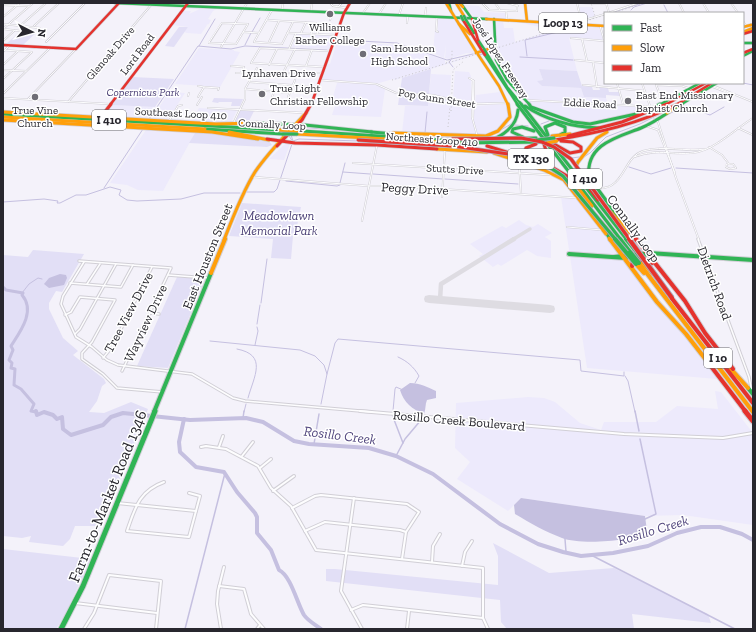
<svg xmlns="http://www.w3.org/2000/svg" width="756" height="632" font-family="'Zilla Slab',serif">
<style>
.built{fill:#edeafc}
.green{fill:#e2dff6}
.water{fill:#c5c0e0}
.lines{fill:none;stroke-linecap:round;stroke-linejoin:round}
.stream-far1{stroke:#c5c0e0;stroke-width:1}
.stream{stroke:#c5c0e0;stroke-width:1.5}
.river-far1{stroke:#c5c0e0;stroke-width:3}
.river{stroke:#c5c0e0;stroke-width:4}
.taxiway-far1{stroke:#dedce2;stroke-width:3.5}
.taxiway{stroke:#dedce2;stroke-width:4.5}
.runway{fill:#dedce2;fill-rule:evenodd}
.street-far2-casing{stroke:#d1cfd6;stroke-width:2}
.street-far1-casing{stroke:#d1cfd6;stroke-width:3.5}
.street-casing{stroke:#d1cfd6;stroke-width:4}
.fast-far3-casing{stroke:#d1cfd6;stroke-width:3.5}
.fast-far2-casing{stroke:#d1cfd6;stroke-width:4.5}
.fast-far1-casing{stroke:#d1cfd6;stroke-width:6}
.fast-casing{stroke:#d1cfd6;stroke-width:7}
.slow-far2-casing{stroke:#d1cfd6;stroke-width:3.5}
.slow-far1-casing{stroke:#d1cfd6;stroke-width:4.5}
.slow-casing{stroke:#d1cfd6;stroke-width:6}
.jam-far3-casing{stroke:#d1cfd6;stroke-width:3.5}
.jam-far2-casing{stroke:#d1cfd6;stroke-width:4.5}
.jam-far1-casing{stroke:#d1cfd6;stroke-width:6}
.jam-casing{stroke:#d1cfd6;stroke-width:7}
.street-far2{stroke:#fdfdfe;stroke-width:1}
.street-far1{stroke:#fdfdfe;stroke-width:1.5}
.street{stroke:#fdfdfe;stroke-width:2}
.fast-far3{stroke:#30b455;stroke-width:2.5}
.fast-far2{stroke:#30b455;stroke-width:3}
.fast-far1{stroke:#30b455;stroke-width:4}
.fast{stroke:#30b455;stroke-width:5}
.slow-far2{stroke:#ff9f0a;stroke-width:2.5}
.slow-far1{stroke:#ff9f0a;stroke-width:3}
.slow{stroke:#ff9f0a;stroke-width:4}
.jam-far3{stroke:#e5322d;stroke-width:2.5}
.jam-far2{stroke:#e5322d;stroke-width:3}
.jam-far1{stroke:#e5322d;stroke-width:4}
.jam{stroke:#e5322d;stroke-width:5}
.rail{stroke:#c7c6c9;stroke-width:1;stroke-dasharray:1 2.5;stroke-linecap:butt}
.fast-bridge-far2-casing{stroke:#aeaabb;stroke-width:3.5;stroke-linecap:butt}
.fast-bridge-far1-casing{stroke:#aeaabb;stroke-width:4.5;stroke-linecap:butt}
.fast-bridge-casing{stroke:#aeaabb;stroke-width:6;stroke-linecap:butt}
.slow-bridge-casing{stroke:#aeaabb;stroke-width:4.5;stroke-linecap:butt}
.jam-bridge-far2-casing{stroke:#aeaabb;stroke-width:3.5;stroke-linecap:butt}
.jam-bridge-far1-casing{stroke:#aeaabb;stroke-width:4.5;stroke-linecap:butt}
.jam-bridge-casing{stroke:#aeaabb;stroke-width:6;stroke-linecap:butt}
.fast-bridge-far2{stroke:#30b455;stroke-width:2.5}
.fast-bridge-far1{stroke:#30b455;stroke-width:3}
.fast-bridge{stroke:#30b455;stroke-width:4}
.slow-bridge{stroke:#ff9f0a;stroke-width:3}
.jam-bridge-far2{stroke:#e5322d;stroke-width:2.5}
.jam-bridge-far1{stroke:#e5322d;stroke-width:3}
.jam-bridge{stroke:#e5322d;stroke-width:4}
.poi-dot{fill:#6f6e75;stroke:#fff;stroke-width:1.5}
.labels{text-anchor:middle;stroke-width:3;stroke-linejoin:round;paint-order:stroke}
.far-poi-label{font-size:11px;fill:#28272e;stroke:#fff;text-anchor:start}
.far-street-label{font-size:11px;fill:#28272e;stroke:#fff}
.far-park-label{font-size:11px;font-style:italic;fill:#483d73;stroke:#fff}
.shield{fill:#fff;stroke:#68686d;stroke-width:1}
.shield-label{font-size:12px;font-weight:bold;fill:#28272e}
.street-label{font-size:13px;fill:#28272e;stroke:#fff}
.park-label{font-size:13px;font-style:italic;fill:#483d73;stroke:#fff}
.water-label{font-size:14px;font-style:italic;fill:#52477e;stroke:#fff}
.near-street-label{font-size:16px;fill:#28272e;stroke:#fff}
</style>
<rect width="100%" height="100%" fill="#f4f2fa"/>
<g class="built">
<polygon points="464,5 479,6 484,12 505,13 505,19 474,17"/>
<polygon points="185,7 219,8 213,11 208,19 211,20 209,24 206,25 207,25 201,34 187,33 184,32 188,27 172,25 182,11 191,11 189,14 200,9 183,9"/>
<polygon points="579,7 592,7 595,16 582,19"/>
<polygon points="438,18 455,19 466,39 463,40 467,40 475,54 496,48 495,20 503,21 504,28 513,28 515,42 553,30 512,21 552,23 554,30 575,25 599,27 603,40 569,38 577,71 539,69 543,80 538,81 542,86 581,88 584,97 606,98 608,103 524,99 506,76 497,58 496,49 395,80 393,79 379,83 322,80 328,64 330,64 337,42 399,45 445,60 445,63 475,54 467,53 448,59 445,58 446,45 444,58 433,53 435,30 438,30"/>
<polygon points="297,34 333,35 329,49 292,47"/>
<polygon points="199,48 234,50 234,51 240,52 220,87 175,84"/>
<polygon points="455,71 469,72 471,76 471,103 470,104 453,99"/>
<polygon points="431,74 451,75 450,101 476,106 505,104 509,111 508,118 494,132 486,135 402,133 405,106 428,106"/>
<polygon points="337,83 374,84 385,89 381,117 332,115 337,100 332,100"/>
<polygon points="169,92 185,93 167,121 151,120"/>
<polygon points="500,92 505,102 504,103 475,104 476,95"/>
<polygon points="526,101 649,107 650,109 594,123 576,122 536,108"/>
<polygon points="111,105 155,107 146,120 103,118"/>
<polygon points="199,108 237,110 231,123 191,122"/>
<polygon points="146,130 195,133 163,191 138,190 127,185 110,183"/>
<polygon points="285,144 290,144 284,160 269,159"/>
<polygon points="561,197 577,198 656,303 685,335 717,379 587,368"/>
<polygon points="519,220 526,225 533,227 538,224 552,233 545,237 551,241 551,258 537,256 527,250 501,266 498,264 493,267 479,256 483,254 470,244 502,226 506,228"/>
<polygon points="715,391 721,392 753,433 753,525 683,515 645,516 521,498 508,511 457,479 470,462 455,448 456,403 528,397 544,398 555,402 580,423 601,430 604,422 656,422 677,406 718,409"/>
</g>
<g class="green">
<polygon points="179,27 188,27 174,47 165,46"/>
<polygon points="22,30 38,31 23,45 6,44"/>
<polygon points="431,69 428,106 398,105 402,78"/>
<polygon points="539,69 577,71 582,86 592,87 593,90 600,90 599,87 608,88 609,92 619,92 620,96 606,95 606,98 584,97 581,88 542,86 537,81 543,80"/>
<polygon points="132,77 174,79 155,107 111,105"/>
<polygon points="214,98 243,99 240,106 231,106 232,102 219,102 218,103 212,102"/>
<polygon points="240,110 254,111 249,121 256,122 235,123"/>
<path d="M195,133c24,0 49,6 74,8l3,4 -5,2 -78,-4z"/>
<polygon points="242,203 301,207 295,236 293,236 291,259 271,258 273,239 229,236"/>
<polygon points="33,250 84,254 62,292 56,291 49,303 49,309 63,338 78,351 73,355 104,379 106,383 102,386 97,401 89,412 104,413 131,402 148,409 102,522 98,526 75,526 70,539 63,546 29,542 31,536 22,538 3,536 3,255 28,257"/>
<polygon points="177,277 205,279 168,368 137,366"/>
<polygon points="493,543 549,573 614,568 708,614 711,623 632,614 634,629 507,629 501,622 500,600 326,581 326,569 335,569 498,585 498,556"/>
<polygon points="3,549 91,559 64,617 56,629 3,629"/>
</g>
<g class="water">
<polygon points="60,274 66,275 67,278 64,285 49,288 44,284 49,278"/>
<path d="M410,383c10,0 17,4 26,8v7l-9,2c-2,4 -1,9 -3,14 -12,-5 -20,-11 -24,-24z"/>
<path d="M521,498l124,18 2,15c-15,11 -67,14 -85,7 -16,-6 -32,-15 -47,-24l-1,-9z"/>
</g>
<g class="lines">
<g class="stream-far1">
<polyline points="664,5 668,13"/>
<polyline points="631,10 634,7 647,3"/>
<polyline points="611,13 639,4"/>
<polyline points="576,23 580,22"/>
<polyline points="568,27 574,25"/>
<polyline points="252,32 260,18"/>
<polyline points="340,40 397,43 447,60 473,54"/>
<polyline points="245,45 251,33"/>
<polyline points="3,46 7,46"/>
<polyline points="11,46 35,48"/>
<polyline points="199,46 215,19"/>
<polyline points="486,53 493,52"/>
<polyline points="479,55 483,54"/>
<polyline points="527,56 525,40 566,30 566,28"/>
<polyline points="520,57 573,60"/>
<polyline points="451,60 449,62 453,67"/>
<polyline points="743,83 753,85"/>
<polyline points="664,116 686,106 710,115 724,107"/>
<polyline points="149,119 198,46 231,49 245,46 327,50"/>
<polyline points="541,124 549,121"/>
<polyline points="515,125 528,126"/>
<polyline points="296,130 299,127 408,136"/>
<polyline points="425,133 427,112"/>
<polyline points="291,135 293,141"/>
<polyline points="289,136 293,142"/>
<polyline points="417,137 452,138"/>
<polyline points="489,137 511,124"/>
<polyline points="293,141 299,139 358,141"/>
<polyline points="481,149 503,153"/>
<polyline points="513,156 540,164"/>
<polyline points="584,157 590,153 606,137 640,124 662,113"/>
<polyline points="572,158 579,157"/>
<polyline points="545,163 554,161"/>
<polyline points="629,167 651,174 671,168"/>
<polyline points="676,168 753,173"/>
<polyline points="343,172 370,174"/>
<polyline points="373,174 443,179"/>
<polyline points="445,179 518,184"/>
<polyline points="286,181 337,186 340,185"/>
<polyline points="340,183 345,163"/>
<polyline points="104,188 143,129"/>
<polyline points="247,192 274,192 277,189 292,144"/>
<polyline points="3,202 44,199 58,201 57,203 60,203 76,195 86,195 110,187 121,190 119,195 127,200 137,201 181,199 204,193 240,193"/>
<polyline points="22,293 29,284 38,278 42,279"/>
<polyline points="261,303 267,259"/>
<polyline points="257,324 260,305"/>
<polyline points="210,341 300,350 315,356 324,365 327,374 321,404"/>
<polyline points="255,345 258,331 257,327"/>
<path d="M237,349c31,6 17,27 11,49"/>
<path d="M398,357c9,4 16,10 21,19l-4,7"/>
<polyline points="327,374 335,343 338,339 580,360 581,371 624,376 624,372"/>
<polyline points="625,376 628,381 635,412"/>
<polyline points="393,411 395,389 396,387 403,390"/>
<polyline points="244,412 246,404"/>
</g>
<g class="stream">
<polyline points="635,411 639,431"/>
<polyline points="393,417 403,443"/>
<polyline points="243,418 244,411"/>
<polyline points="640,439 656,514 645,519"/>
<polyline points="314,444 319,414"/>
<polyline points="396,456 405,439 421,420"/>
<polyline points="565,539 566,552"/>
<polyline points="591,555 735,629"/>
<polyline points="185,629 225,473"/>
</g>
<path class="river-far1" d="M3,287l3,3 17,3 -1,2c14,16 -2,37 -11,51l2,4 -4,10 3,3 -1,5 4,1 -1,16 7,4 13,15 -3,7 5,1"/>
<g class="river">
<polyline points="36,411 37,415 44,412 53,415 57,419 62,417 63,429 71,435 103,425 111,417 123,413 190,420 246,418 263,422 294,441 309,444 369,448 396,456 433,474 500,524 538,544 563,552 581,556 613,553 648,546 677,533 701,527 720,527 742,534 753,540"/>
<path d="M184,419l-5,23 1,10 16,15 28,5 13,20 18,21 2,4v16l14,17 8,20c12,6 18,33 25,45 4,6 12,10 17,14"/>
</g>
<polyline class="taxiway-far1" points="512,240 530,229"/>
<polyline class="taxiway" points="440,300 441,284 514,239"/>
<polygon class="runway" points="429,295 550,305 554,306 555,309 554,312 550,313 429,303 425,302 424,299 425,296"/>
<defs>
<g id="street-far2">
<polyline points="306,3 312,3"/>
<polyline points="330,3 333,6 347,8"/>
<polyline points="470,3 481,3"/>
<polyline points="482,3 489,10 517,11 517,3"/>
<polyline points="495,3 500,10"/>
<polyline points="507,3 518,6"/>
<polyline points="577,3 582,24"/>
<polyline points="579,3 606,4"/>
<polyline points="606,3 609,13"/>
<polyline points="679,3 684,13"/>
<polyline points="703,3 709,13"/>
<polyline points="731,3 738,13"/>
<polyline points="3,5 29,6"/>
<polyline points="338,7 342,3"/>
<polyline points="272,10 254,42 282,44 293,22"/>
<polyline points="282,10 283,3"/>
<polyline points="311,11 312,3"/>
<polyline points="506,11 507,20"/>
<polyline points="363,13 370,3"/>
<polyline points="608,13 638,3"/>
<polyline points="379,14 386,3"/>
<polyline points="399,15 403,3"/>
<polyline points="425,16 426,8"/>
<polyline points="3,17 20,3"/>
<polyline points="437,17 436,31 438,32"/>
<polyline points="266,20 316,23 311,34"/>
<polyline points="330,20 333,12"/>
<polyline points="582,21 605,14"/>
<polyline points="743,21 746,26"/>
<polygon points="222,23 248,24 236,44 209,43"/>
<polyline points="407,23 408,15"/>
<polyline points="3,24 40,28"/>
<polyline points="20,26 46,3"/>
<polyline points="34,26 59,3"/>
<polyline points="600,26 605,43"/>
<polyline points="314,28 319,28 317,34"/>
<polyline points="3,29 33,3"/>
<polyline points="3,29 21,31"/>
<polyline points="243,32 259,33"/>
<polyline points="287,33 336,35"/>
<polyline points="301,33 306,22"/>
<polyline points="571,38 605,41"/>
<polyline points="582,39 587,61"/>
<polyline points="3,41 15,30"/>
<polyline points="46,42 85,3"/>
<polyline points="269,42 279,21"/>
<polyline points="221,47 247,3"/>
<polyline points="289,49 296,33"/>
<polyline points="3,50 32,52"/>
<polyline points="3,52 10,45"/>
<polyline points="575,60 605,63"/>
<polyline points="593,62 597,87"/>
<polyline points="3,65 18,51"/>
<polyline points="269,65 277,49"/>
<polyline points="231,66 244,67 241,73"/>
<polyline points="306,66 312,50"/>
<polyline points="325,67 251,63 260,48 330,51"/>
<polyline points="3,70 26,71"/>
<polyline points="236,73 322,73"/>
<polyline points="281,77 295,49"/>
<polyline points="469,78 474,81 473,119"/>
<polyline points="3,79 32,52"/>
<polyline points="320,80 376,84 396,93 433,95 469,104 506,103"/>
<polyline points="473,80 472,117 477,135"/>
<polyline points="250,82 318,87"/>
<polyline points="617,83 623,104"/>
<polyline points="642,83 650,106"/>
<polyline points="583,85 645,91"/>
<polyline points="198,86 204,87"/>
<polyline points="714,86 753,102"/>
<polyline points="713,87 726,92"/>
<polyline points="245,89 290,93"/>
<polyline points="3,94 51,47"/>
<polyline points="188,96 189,93"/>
<polyline points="198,97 204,87 219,88 218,90"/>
<polyline points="272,97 274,92"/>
<polyline points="288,97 295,80"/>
<polyline points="648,97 671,99"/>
<polyline points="661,97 656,85 682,86 691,89"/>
<polyline points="3,98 110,104"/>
<polyline points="28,99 76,49"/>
<polyline points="524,100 656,107"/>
<polyline points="68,102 152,4"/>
<polyline points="197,105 202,97"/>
<polyline points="208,108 306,113"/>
<polyline points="654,119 658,122 676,178 699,240"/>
<polyline points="169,121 178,106 182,105"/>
<polyline points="233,124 245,99 245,89 257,68"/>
<polyline points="646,126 658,130 675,173"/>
<polyline points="738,128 753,135"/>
<polyline points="709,147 722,155 729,164"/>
<path d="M634,157c26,-10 41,0 64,-5 18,-4 39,-24 55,-34"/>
<polyline points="519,161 521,193"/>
<polyline points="353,163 551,175"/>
<polygon points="727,164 733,164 736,168 730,169 726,167"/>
<polyline points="253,177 369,186 395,186 578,198"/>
<path d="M597,189c5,-1 11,-1 15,-4 13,-8 15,-29 31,-34 20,-6 43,1 63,-2"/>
<polyline points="442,197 445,149"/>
<polyline points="362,221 377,145"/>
<polyline points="567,227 602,230"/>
</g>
<g id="street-far1">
<polyline points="698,239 749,377 752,392"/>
<polyline points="79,261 171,268 122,371"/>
<polyline points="84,262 63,296 61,304 76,337 92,347 107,360 118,365 192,374 233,398 245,401 372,412"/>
<polyline points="168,275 208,278"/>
<polyline points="70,283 121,287 133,265"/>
<polyline points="87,284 100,264"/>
<polyline points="150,313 159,314"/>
<polyline points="65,315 71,312 80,297 115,300 92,342 82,353 82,359 103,374 117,388 163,392"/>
<polyline points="75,334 80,329 116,264"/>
<polyline points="103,358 112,347 152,267"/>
</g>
<g id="street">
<polyline points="360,411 624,434 723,438 753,433"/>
<polyline points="201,447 206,446 226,449 258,466 271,488 291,506 316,550 483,568 483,618 488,629"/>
<polyline points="219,447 223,436"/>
<polyline points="242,456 253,442"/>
<polyline points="260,468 271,459"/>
<path d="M164,482c-25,9 -29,26 -37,49l62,6 11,-41 -11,-3"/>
<polyline points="273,491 294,476"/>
<polyline points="354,498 341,591 362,629"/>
<polyline points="117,503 196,511"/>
<polyline points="292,508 315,496 321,495 407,504 419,512 406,532 402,559"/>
<polyline points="305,531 325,522 400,530 406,532"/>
<polyline points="432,562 433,546 440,534"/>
<polyline points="462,566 465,552 472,541"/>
<polyline points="219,586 244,589 251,614 264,629"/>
<polyline points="75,603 157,613"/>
<polyline points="351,610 363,605 483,618"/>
<polyline points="84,629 94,613 109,575 161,581 156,629"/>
<polyline points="221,629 217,604 218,591 224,567"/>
<polyline points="257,629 260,625"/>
<polyline points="407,629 409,611"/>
</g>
<g id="fast-far3">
<polyline points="115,3 487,19"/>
<polyline points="449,3 451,11"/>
<polyline points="462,5 472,19"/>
<polyline points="494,19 496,60 507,80 530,105"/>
<polyline points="466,20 474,33"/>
<polyline points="478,40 484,49"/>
<polyline points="743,43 753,43"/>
<polyline points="487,54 507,87 522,105"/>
<polyline points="485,55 518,105"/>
<polyline points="743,56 753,51"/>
<polyline points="659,105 700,83"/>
<polyline points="680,105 717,83"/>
</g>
<g id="fast-far2">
<polyline points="517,104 621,240"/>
<polyline points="521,104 627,240"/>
<polyline points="529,104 531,107 573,122 590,124 650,111 651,109"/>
<path d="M525,106c23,15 47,21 74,22"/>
<polyline points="652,109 660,104"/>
<polyline points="673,109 682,104"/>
<polyline points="3,114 280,130"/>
<polyline points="257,123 305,125 372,132"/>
<polyline points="205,129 283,134"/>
<polyline points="302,131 472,142"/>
<polyline points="371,132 395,134"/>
<polyline points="548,135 545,127 555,123 565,127 565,132 560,135"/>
<polyline points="523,137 512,132 513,129 522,127 534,131"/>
<path d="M496,138c12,-6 21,-14 22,-28"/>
<polyline points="469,140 536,138"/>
<polyline points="459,143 539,142"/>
<polyline points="526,158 539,162"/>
<polyline points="597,218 610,239"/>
<path d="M624,225l-35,-48c-4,-33 29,-40 52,-49 10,-4 19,-10 28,-16"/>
</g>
<g id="fast-far1">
<polyline points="620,239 630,252"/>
<polyline points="626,239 636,251"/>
<polyline points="569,254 626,258"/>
<polyline points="614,257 649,253 753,260"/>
<polyline points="633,257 648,254"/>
<polyline points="748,388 753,394"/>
<polyline points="154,412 211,273"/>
</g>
<polyline id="fast" points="61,629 83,586 155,411"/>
<g id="slow-far2">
<polyline points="446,3 475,50 499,86 508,105"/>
<polyline points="456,3 464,16"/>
<polyline points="459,3 463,7"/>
<polyline points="525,3 527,21"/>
<polyline points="486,19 605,26"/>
<polyline points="459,24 470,34"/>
<polyline points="751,25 753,25"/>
<polyline points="743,27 751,25"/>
<polyline points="743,32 753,28"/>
<polyline points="476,53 495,47"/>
</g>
<g id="slow-far1">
<polyline points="3,112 216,124 257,123"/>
<polyline points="667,113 676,106"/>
<polyline points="3,117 205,129"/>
<polyline points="3,120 212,132 258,139"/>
<polyline points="229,132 269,140"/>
<polyline points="393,133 486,136 498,131 510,117 508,104"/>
<polyline points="297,134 459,143"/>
<polyline points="552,136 570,134"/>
<polyline points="437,149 487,152"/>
<polyline points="494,153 544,170 564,180 606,234"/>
<polyline points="569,176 592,206"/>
<polyline points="579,176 576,166 578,162 597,138 607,132"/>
<polyline points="611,212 631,234"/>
<polyline points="609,238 610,240"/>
<path d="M224,240c9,-23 18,-47 31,-68 15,-22 34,-40 51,-59"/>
</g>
<g id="slow">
<polyline points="610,239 657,302 686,334 710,365"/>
<polyline points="643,262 653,274"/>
<polyline points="639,263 753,412"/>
<polyline points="636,264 644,273"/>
<polyline points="211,273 225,239"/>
<polyline points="721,358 748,388"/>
</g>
<g id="jam-far3">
<polyline points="472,19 478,40"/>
<polyline points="463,20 481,49"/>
<polyline points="743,34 753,31"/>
<polyline points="3,45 76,49 119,3"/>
<polyline points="743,53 753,49"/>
<polyline points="110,105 188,3"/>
<polyline points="311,105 344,13 350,3"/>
<polyline points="665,105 706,83"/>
<polyline points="676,105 712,83"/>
</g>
<g id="jam-far2">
<polyline points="101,117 111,104"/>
<polyline points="568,136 622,122 667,104"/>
<polyline points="267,139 295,143 377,145 437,149"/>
<path d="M555,140c42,-7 84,-16 123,-36"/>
<path d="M536,144l-10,4 -1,3c7,7 14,8 22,3l-3,-10"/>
<polyline points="554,144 570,153 581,151 581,147 573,142 561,141"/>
<polyline points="277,146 302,120 311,104"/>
<polyline points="487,146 520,156"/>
<polyline points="550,166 569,177"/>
<polyline points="590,189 598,200"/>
<polyline points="631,233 636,240"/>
</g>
<g id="jam-far1">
<polyline points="636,239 685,301 705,333 733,369"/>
<path d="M632,266l1,-5c7,-3 12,-1 19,2"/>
<polyline points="670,296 753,403"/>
<polyline points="710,365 746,412"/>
</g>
<polyline id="jam" points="745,411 753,421"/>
</defs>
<use href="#street-far2" class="street-far2-casing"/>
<use href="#street-far1" class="street-far1-casing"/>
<use href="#street" class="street-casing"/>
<use href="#fast-far3" class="fast-far3-casing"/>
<use href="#fast-far2" class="fast-far2-casing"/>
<use href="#fast-far1" class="fast-far1-casing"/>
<use href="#fast" class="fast-casing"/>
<use href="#slow-far2" class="slow-far2-casing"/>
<use href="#slow-far1" class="slow-far1-casing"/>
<use href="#slow" class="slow-casing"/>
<use href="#jam-far3" class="jam-far3-casing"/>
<use href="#jam-far2" class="jam-far2-casing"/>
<use href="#jam-far1" class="jam-far1-casing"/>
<use href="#jam" class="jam-casing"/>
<use href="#street-far2" class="street-far2"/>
<use href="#street-far1" class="street-far1"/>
<use href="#street" class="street"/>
<use href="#fast-far3" class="fast-far3"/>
<use href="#fast-far2" class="fast-far2"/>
<use href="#fast-far1" class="fast-far1"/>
<use href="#fast" class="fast"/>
<use href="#slow-far2" class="slow-far2"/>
<use href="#slow-far1" class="slow-far1"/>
<use href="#slow" class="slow"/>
<use href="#jam-far3" class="jam-far3"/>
<use href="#jam-far2" class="jam-far2"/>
<use href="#jam-far1" class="jam-far1"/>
<use href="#jam" class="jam"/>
<g class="rail">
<polyline points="612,13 645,3"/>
<polyline points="590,20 595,16 591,3"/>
<polyline points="446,63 452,58 452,49"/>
<polyline points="392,80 605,15"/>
<polyline points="451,111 453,70 464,61"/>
<polyline points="448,127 450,106"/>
</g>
<defs>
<g id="fast-bridge-far2">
<polyline points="461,16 463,20"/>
<polyline points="464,16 466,20"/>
<polyline points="484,49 487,54"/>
</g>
<g id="fast-bridge-far1">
<polyline points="283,134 297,134"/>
<polyline points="537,140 554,138"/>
<polyline points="522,156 543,163 563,176 616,240"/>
</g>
<g id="fast-bridge">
<polyline points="615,239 636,264"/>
<polyline points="630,252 639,263"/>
</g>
<g id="slow-bridge">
<polyline points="280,130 302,131"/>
<polyline points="547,143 557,141"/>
</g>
<polyline id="jam-bridge-far2" points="481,49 485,55"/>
<g id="jam-bridge-far1">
<polyline points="452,139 521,138 542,142 554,147 571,159 630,240"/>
<polyline points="358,140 453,146 522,156"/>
</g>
<polyline id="jam-bridge" points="629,239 672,298"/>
</defs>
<use href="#fast-bridge-far2" class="fast-bridge-far2-casing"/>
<use href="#fast-bridge-far1" class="fast-bridge-far1-casing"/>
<use href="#fast-bridge" class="fast-bridge-casing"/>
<use href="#slow-bridge" class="slow-bridge-casing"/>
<use href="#jam-bridge-far2" class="jam-bridge-far2-casing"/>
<use href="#jam-bridge-far1" class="jam-bridge-far1-casing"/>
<use href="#jam-bridge" class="jam-bridge-casing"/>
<use href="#fast-bridge-far2" class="fast-bridge-far2"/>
<use href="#fast-bridge-far1" class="fast-bridge-far1"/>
<use href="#fast-bridge" class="fast-bridge"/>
<use href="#slow-bridge" class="slow-bridge"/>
<use href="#jam-bridge-far2" class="jam-bridge-far2"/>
<use href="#jam-bridge-far1" class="jam-bridge-far1"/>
<use href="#jam-bridge" class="jam-bridge"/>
</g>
<g class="poi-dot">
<circle cx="330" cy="14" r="4"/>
<circle cx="363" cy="54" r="4"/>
<circle cx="262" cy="94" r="4"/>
<circle cx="35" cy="97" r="4"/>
<circle cx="628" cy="101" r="4"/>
</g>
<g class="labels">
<g class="far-poi-label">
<text x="330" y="31" text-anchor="middle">Williams<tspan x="330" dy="13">Barber College</tspan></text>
<text x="371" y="52">Sam Houston<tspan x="371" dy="13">High School</tspan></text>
<text x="270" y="92">True Light<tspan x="270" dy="13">Christian Fellowship</tspan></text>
<text x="636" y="99">East End Missionary<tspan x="636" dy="13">Baptist Church</tspan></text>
<text x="35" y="114" text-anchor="middle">True Vine<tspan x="35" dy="13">Church</tspan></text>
</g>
<g class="far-street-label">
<text transform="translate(110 53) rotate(-49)" y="4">Glenoak Drive</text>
<text transform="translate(137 54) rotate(-53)" y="4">Lord Road</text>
<text transform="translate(501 58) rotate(57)" y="4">José López Freeway</text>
<text x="279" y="77">Lynhaven Drive</text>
<text transform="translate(437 98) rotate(9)" y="4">Pop Gunn Street</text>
<text transform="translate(590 103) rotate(3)" y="4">Eddie Road</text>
<text transform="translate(181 113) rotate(3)" y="4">Southeast Loop 410</text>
<text transform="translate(272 124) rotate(3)" y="4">Connally Loop</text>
<text transform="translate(432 139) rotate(4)" y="4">Northeast Loop 410</text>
<text transform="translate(455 169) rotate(3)" y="4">Stutts Drive</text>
</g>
<g class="far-park-label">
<text x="143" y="96">Copernicus Park</text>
</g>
<g class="shield">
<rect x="539" y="13" width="48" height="20" rx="3"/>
<rect x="92" y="110" width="34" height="20" rx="3"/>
<rect x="508" y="149" width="46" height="20" rx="3"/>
<rect x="568" y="169" width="34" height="20" rx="3"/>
<rect x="704" y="348" width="28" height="20" rx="3"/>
</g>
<g class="shield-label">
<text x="563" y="27">Loop 13</text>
<text x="109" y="124">I 410</text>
<text x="531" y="163">TX 130</text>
<text x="585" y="183">I 410</text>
<text x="718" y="362">I 10</text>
</g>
<g class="street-label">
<text transform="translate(415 188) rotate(3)" y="5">Peggy Drive</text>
<text transform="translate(634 228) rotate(54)" y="5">Connally Loop</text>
<text transform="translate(207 256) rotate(-68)" y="5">East Houston Street</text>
<text transform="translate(715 283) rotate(70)" y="5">Dietrich Road</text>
<text transform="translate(128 312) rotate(-62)" y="5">Tree View Drive</text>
<text transform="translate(145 323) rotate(-65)" y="5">Wayview Drive</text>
<text transform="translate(459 420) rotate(5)" y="5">Rosillo Creek Boulevard</text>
</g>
<g class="park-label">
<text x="279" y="220">Meadowlawn<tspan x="279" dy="15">Memorial Park</tspan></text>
</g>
<g class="water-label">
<text transform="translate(340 435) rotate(7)" y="5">Rosillo Creek</text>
<text transform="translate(653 530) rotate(-17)" y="5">Rosillo Creek</text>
</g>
<g class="near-street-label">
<text transform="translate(107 496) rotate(-68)" y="6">Farm-to-Market Road 1346</text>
</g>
</g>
<rect width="756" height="632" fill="none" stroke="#28272e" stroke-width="8"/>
<rect x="604" y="12" width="140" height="72" fill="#ffffff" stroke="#a9a9ab"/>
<rect x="612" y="25" width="20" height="6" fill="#30b455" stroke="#a9a9ab"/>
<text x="640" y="32" font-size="12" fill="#28272e">Fast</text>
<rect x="612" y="45" width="20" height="6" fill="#ff9f0a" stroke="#a9a9ab"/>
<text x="640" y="52" font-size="12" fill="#28272e">Slow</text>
<rect x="612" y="65" width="20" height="6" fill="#e5322d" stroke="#a9a9ab"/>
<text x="640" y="72" font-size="12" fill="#28272e">Jam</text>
<g transform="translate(32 32) rotate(96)" stroke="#ffffff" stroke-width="3" paint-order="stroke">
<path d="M0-3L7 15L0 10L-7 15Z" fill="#28272e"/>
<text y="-6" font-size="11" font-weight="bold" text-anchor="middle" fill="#28272e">N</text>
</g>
</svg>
